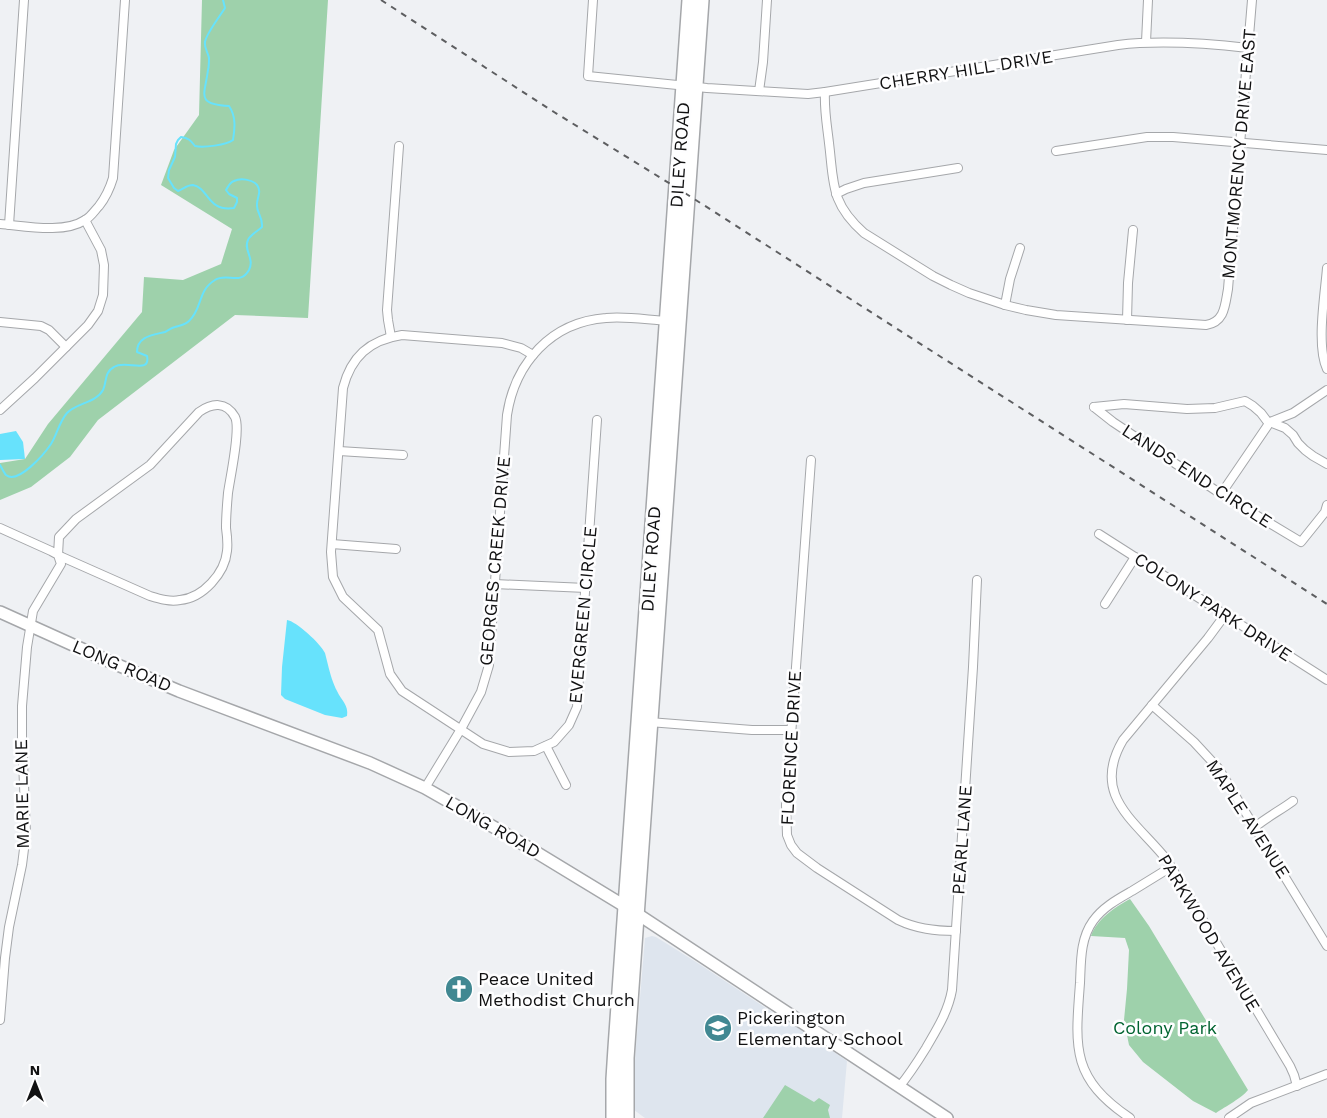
<svg xmlns="http://www.w3.org/2000/svg" width="1327" height="1118" font-family="'Work Sans',sans-serif">
<style>
.built{fill:#dee5ee}
.green{fill:#9ed1ab}
.water{fill:#67e2fc}
.lines{fill:none;stroke-linecap:round;stroke-linejoin:round}
.stream{stroke:#67e2fc;stroke-width:2}
.street-casing{stroke:#a5a7aa;stroke-width:10}
.secondary-casing{stroke:#a5a7aa;stroke-width:14}
.highway-casing{stroke:#a5a7aa;stroke-width:18}
.street{stroke:#fff;stroke-width:8}
.secondary{stroke:#fff;stroke-width:11}
.highway{stroke:#fff;stroke-width:15}
.rail{stroke:#5d5e60;stroke-width:2;stroke-dasharray:6 6;stroke-linecap:butt}
.labels{text-anchor:middle;stroke-width:5;stroke-linejoin:round;paint-order:stroke}
.street-label{font-size:18px;fill:#111112;stroke:#fefeff}
.poi-label{font-size:18px;fill:#111112;stroke:#fefeff;text-anchor:start}
.park-label{font-size:18px;fill:#006330;stroke:#fefeff}
</style>
<rect width="100%" height="100%" fill="#eff1f4"/>
<polygon class="built" points="652,936 656,937 696,962 775,1014 785,1019 847,1061 842,1118 645,1118 634,1110 634,1076 636,1046 645,938"/>
<g class="green">
<polygon points="202,0 328,0 308,318 235,315 98,420 70,457 31,487 0,500 0,463 25,459 48,424 142,312 144,277 183,280 221,264 232,229 161,185 174,150 199,115"/>
<path d="M1130,899l19,27 99,164c-5,7 -23,17 -32,23l-23,-12 -50,-39 -14,-17 -5,-25 3,-31 2,-39 -4,-12 -34,-2c6,-17 24,-29 39,-37z"/>
<polygon points="785,1085 814,1102 819,1098 830,1105 828,1110 830,1118 763,1118"/>
</g>
<g class="water">
<polygon points="16,431 23,442 25,459 0,460 0,434"/>
<path d="M287,620c9,1 34,24 38,33 1,4 2,8 3,12 2,8 5,19 9,26 4,9 12,14 10,25l-5,2 -17,-3 -40,-16 -4,-4 1,-28z"/>
</g>
<g class="lines">
<path class="stream" d="M0,465c2,3 4,8 6,10 12,10 39,-22 45,-31 6,-9 8,-22 16,-31 9,-10 29,-10 36,-23 4,-8 1,-18 11,-23 11,-8 37,8 33,-11l-10,-4c0,-16 16,-17 28,-20 4,-2 6,-4 10,-5 6,-2 10,-2 14,-6 14,-13 8,-30 26,-41 12,-8 25,6 34,-10 6,-12 -6,-20 -1,-30 2,-5 10,-9 14,-13 1,-11 -6,-14 -5,-23 0,-6 5,-13 0,-19 -5,-6 -17,-7 -23,-4 -4,1 -6,6 -8,9l3,4 8,4v4l-3,6c-27,4 -25,-20 -41,-23 -6,0 -10,4 -15,6l-4,-3 -6,-10 1,-8 6,-13 1,-13 2,-4 3,-3c8,1 10,4 14,9 8,2 32,-1 38,-6 2,-12 3,-24 -4,-34 -34,-2 -24,-11 -21,-36 1,-4 1,-9 1,-12 -1,-6 -5,-10 -4,-16 1,-8 15,-26 20,-34l-2,-8"/>
<defs>
<g id="street">
<path d="M593,0l-5,76 119,12 101,6 17,-2 293,-47c43,-5 86,-2 130,3"/>
<polyline points="1146,42 1148,0"/>
<polyline points="759,91 763,62 767,0"/>
<path d="M825,92c-1,18 2,33 4,51 5,40 1,60 35,90l69,43 18,9 18,8 36,12 21,5 30,5 150,10c19,-3 19,-20 22,-36l24,-289"/>
<polyline points="1056,151 1147,137 1173,137 1327,150"/>
<polyline points="836,194 846,189 864,183 958,168"/>
<path d="M0,224c25,2 64,10 85,-4 6,-3 10,-10 14,-14 7,-9 11,-18 14,-28l12,-178"/>
<polyline points="9,225 24,0"/>
<path d="M1327,268c-2,26 -11,78 0,101"/>
<polyline points="1005,305 1010,279 1020,248"/>
<polyline points="1127,320 1128,283 1133,230"/>
<polyline points="0,322 41,326 49,330 66,347"/>
<polyline points="391,337 388,320 387,310 399,146"/>
<path d="M533,355l-12,-7 -19,-5 -100,-8c-33,5 -51,22 -59,53l-12,164 2,25 10,20 35,33 12,44 12,17 81,53 26,8 25,-1 20,-9 15,-17 8,-18 20,-287"/>
<polyline points="1094,407 1113,422 1221,494 1301,542 1325,512 1327,505"/>
<polyline points="1094,407 1124,404 1187,409 1215,408 1245,401 1253,406 1261,413 1267,421 1285,428 1293,435 1298,443 1305,450 1313,456 1327,464"/>
<polyline points="0,410 35,378 88,325 98,311 103,295 104,265 101,250 85,220"/>
<polyline points="339,451 403,455"/>
<path d="M811,460l-25,345 1,30 4,10 6,8 20,15 81,52c19,9 37,11 58,11"/>
<polyline points="1221,494 1270,422 1293,413 1327,390"/>
<path d="M0,528l51,23 11,6 88,39c10,3 20,6 30,4 23,-2 45,-27 47,-49 1,-8 0,-16 -1,-23 0,-12 1,-24 2,-35 2,-15 13,-64 7,-76 -9,-16 -23,-14 -36,-5l-49,53 -74,54 -17,18 -1,18 3,9 -28,47 -6,36 -5,59v31l4,96 -4,32 -13,62 -4,31 -5,62"/>
<polyline points="1099,534 1327,680"/>
<polyline points="332,544 396,549"/>
<polyline points="495,584 586,588"/>
<polyline points="1105,604 1135,557"/>
<path d="M1225,615l-17,23 -85,102c-33,56 13,81 44,120l123,206 4,9 3,11"/>
<polyline points="1152,705 1194,742 1219,769 1327,946"/>
<polyline points="649,722 752,730 791,730"/>
<polyline points="546,746 566,785"/>
<path d="M425,788l36,-59 20,-37 8,-27 18,-250c8,-52 44,-93 99,-97 21,-2 42,2 62,3"/>
<path d="M1255,827c12,-10 26,-17 38,-26"/>
<path d="M899,1087c10,-12 19,-26 27,-39 11,-19 22,-36 26,-58l21,-323 4,-87"/>
<path d="M1130,1118c-59,-40 -55,-70 -50,-135 1,-21 0,-44 13,-62 10,-14 25,-22 39,-30 13,-8 26,-16 39,-24"/>
<polyline points="1229,1118 1251,1103 1327,1074"/>
</g>
<polyline id="secondary" points="0,612 113,663 179,691 370,763 425,788 511,837 636,913 947,1118"/>
<g id="highway">
<polyline points="614,1118 614,1079 616,1048 690,0"/>
<polyline points="626,1118 626,1058 701,0"/>
</g>
</defs>
<use href="#street" class="street-casing"/>
<use href="#secondary" class="secondary-casing"/>
<use href="#highway" class="highway-casing"/>
<use href="#street" class="street"/>
<use href="#secondary" class="secondary"/>
<use href="#highway" class="highway"/>
<polyline class="rail" points="381,0 554,112 677,188 1327,604"/>
</g>
<defs>
<symbol id="church-disc" viewBox="-11 -11 22 22"><circle r="9.5" fill="#418892" stroke="#fefeff"/><path d="M-1.2-6h2.4v3.5h3.3v2.4h-3.3V6h-2.4V-.1h-3.3v-2.4h3.3Z" fill="#fff"/></symbol>
<symbol id="school-disc" viewBox="-11 -11 22 22"><circle r="9.5" fill="#418892" stroke="#fefeff"/><path d="M0-5L7-2L0 1L-7-2ZM-4 1L0 2.5L4 1V4Q0 6-4 4Z" fill="#fff"/></symbol>
</defs>
<g fill-rule="evenodd">
<use href="#church-disc" x="443" y="973" width="32" height="32"/>
<use href="#school-disc" x="702" y="1012" width="32" height="32"/>
</g>
<g class="labels">
<g class="street-label">
<text transform="translate(966 70) rotate(-9)" y="6">CHERRY HILL DRIVE</text>
<text transform="translate(1239 154) rotate(-85)" y="6">MONTMORENCY DRIVE EAST</text>
<text transform="translate(680 155) rotate(-86)" y="6">DILEY ROAD</text>
<text transform="translate(1197 476) rotate(33)" y="6">LANDS END CIRCLE</text>
<text transform="translate(651 559) rotate(-86)" y="6">DILEY ROAD</text>
<text transform="translate(495 561) rotate(-85)" y="6">GEORGES CREEK DRIVE</text>
<text transform="translate(1213 607) rotate(33)" y="6">COLONY PARK DRIVE</text>
<text transform="translate(583 615) rotate(-85)" y="6">EVERGREEN CIRCLE</text>
<text transform="translate(122 666) rotate(23)" y="6">LONG ROAD</text>
<text transform="translate(791 748) rotate(-87)" y="6">FLORENCE DRIVE</text>
<text transform="translate(22 794) rotate(-91)" y="6">MARIE LANE</text>
<text transform="translate(1248 819) rotate(57)" y="6">MAPLE AVENUE</text>
<text transform="translate(493 827) rotate(30)" y="6">LONG ROAD</text>
<text transform="translate(962 840) rotate(-86)" y="6">PEARL LANE</text>
<text transform="translate(1209 933) rotate(59)" y="6">PARKWOOD AVENUE</text>
</g>
<g class="poi-label">
<text x="478" y="985">Peace United<tspan x="478" dy="21">Methodist Church</tspan></text>
<text x="737" y="1024">Pickerington<tspan x="737" dy="21">Elementary School</tspan></text>
</g>
<g class="park-label">
<text x="1165" y="1034">Colony Park</text>
</g>
</g>
<g transform="translate(35 1083)" stroke="#fefeff" stroke-width="4" paint-order="stroke">
<path d="M0-4L9 19L0 12L-9 19Z" fill="#111112"/>
<text y="-8" font-size="14" font-weight="bold" text-anchor="middle" fill="#111112">N</text>
</g>
</svg>
